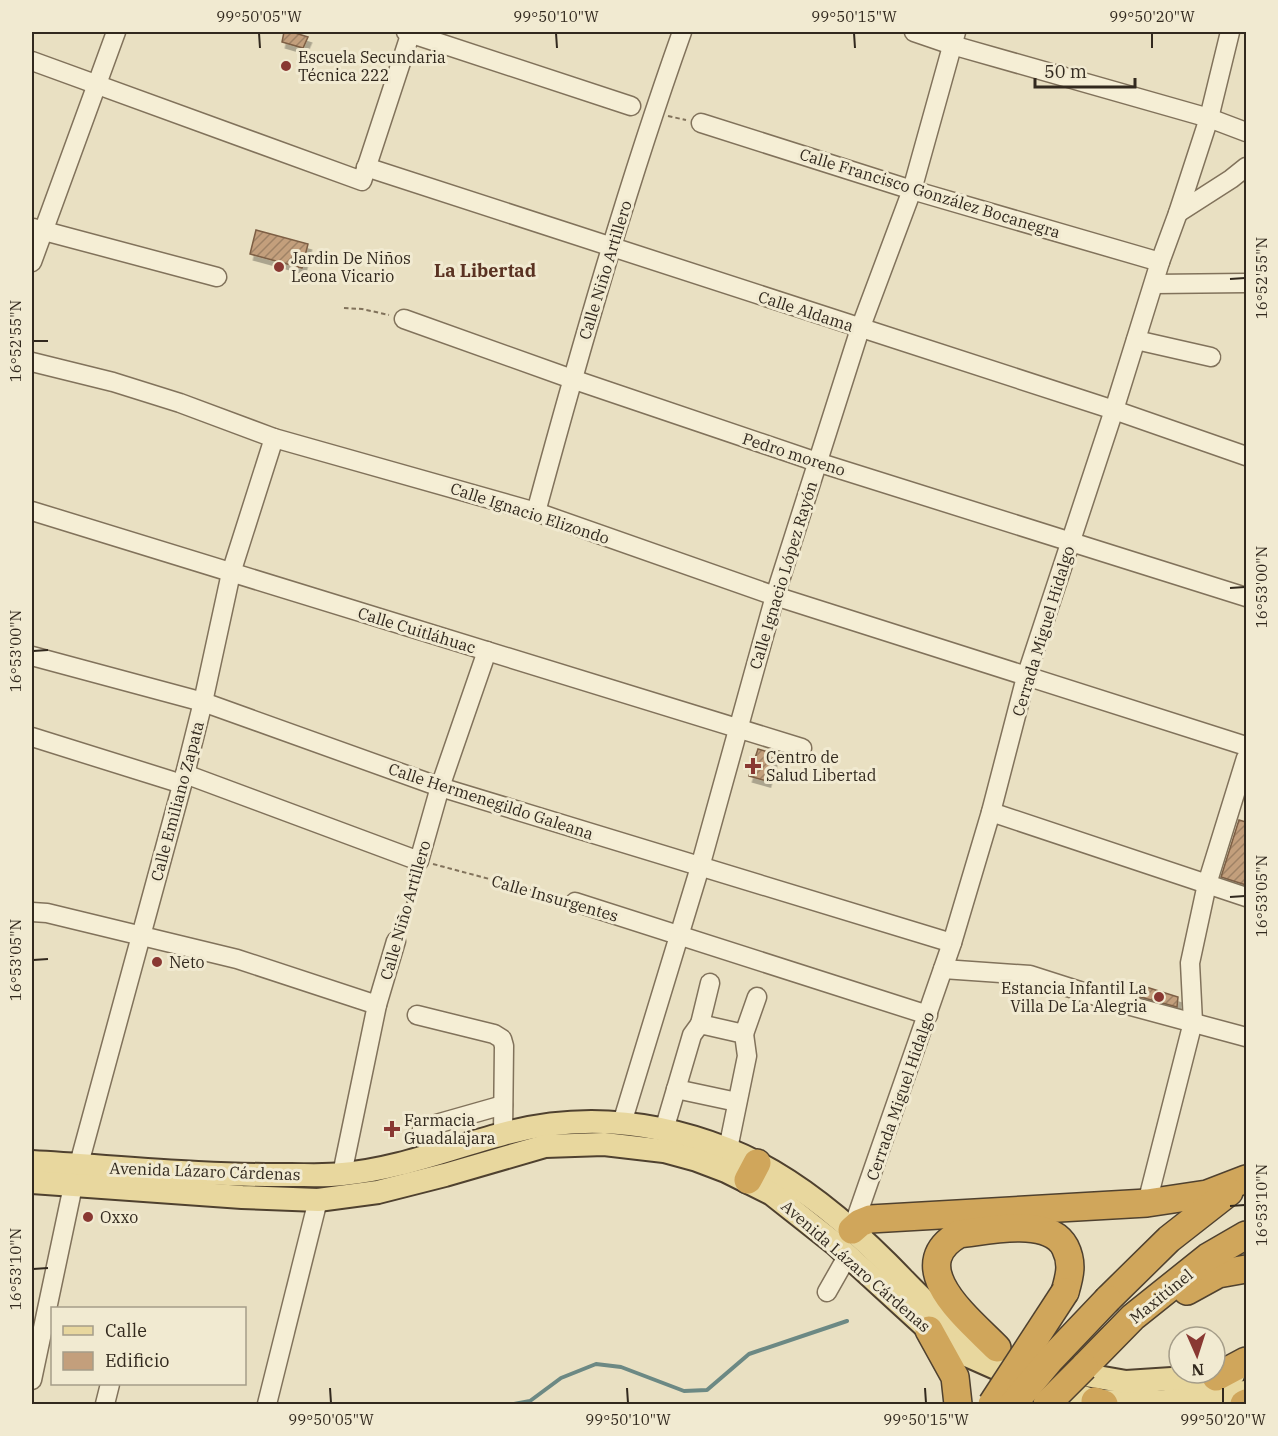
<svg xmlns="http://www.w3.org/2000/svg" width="1278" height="1436" font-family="'IBM Plex Serif',serif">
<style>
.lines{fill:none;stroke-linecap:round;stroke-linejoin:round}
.stream{stroke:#6c8984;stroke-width:4}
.building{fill:url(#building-hatch);stroke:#7d5f44;stroke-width:1.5;filter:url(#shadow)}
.minor-casing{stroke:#81725b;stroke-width:21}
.major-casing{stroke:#4f412f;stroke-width:26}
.highway-casing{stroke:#4f412f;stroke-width:30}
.path{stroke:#81725b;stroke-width:2;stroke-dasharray:4.5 3;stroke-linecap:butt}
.minor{stroke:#f5eed5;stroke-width:18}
.major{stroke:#e8d79e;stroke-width:22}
.highway{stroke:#d0a65b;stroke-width:27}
.highway-bridge-casing{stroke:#4f412f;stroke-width:30;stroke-linecap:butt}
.highway-bridge{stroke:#d0a65b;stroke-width:27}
.ticks{fill:none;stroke:#32291e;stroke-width:2}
.poi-dot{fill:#893832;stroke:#f1ead1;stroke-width:2}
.labels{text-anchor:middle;stroke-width:6;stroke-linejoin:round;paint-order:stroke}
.poi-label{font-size:16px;fill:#32291e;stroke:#f1ead1;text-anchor:start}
.street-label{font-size:16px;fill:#32291e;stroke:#f1ead1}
.neighbourhood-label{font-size:18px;font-weight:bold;fill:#5a3222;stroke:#f1ead1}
.neatline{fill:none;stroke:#32291e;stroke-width:2}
.ticks-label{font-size:15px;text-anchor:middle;fill:#32291e}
</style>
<defs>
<pattern id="building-hatch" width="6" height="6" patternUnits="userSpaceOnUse" patternTransform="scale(1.5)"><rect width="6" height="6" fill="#c39f7c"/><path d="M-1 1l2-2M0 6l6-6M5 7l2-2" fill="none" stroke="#9f8265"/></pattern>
<filter id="shadow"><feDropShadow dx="3.5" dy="6" stdDeviation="0" flood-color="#0004"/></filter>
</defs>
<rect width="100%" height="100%" fill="#e9e0c2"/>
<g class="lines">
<polyline class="stream" points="514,1404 530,1401 561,1378 596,1364 621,1367 684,1391 707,1390 749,1354 847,1321"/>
</g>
<g class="building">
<polygon points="284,32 292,32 308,37 303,48 282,42"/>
<polygon points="256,230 308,244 302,268 250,254"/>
<polygon points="758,749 775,754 767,781 749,776"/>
<polygon points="1239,820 1246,822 1246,885 1221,877"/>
<polygon points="1143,986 1178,997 1177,1007 1140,997"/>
</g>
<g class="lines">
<defs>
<g id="minor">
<polyline points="406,32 631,106"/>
<polyline points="914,32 952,45 1209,118 1246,132"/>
<polyline points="32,61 362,181 411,32"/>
<polyline points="701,123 912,190 1160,262"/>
<polyline points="366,167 1114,410 1246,456"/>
<polyline points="1178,213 1231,179 1246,167"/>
<polyline points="33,228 217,277"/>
<polyline points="32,262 116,32"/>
<polyline points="1154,284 1246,283"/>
<polyline points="404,319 572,379 817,462 1246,597"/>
<polyline points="1136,340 1211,357"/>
<polyline points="32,362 113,382 180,403 274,438 536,512 775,596 1246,746"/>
<polyline points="32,511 802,748"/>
<path d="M536,512c44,-162 90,-323 146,-480"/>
<polyline points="32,656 203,702 440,787 952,943"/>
<polyline points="32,737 182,784"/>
<polyline points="185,774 419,861 440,787 487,651"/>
<polyline points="991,812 1246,897"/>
<polyline points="575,902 928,1015"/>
<polyline points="32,912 47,913 237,959 377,1005"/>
<polyline points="943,969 1030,975 1105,999 1246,1037"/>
<polyline points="417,1015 494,1034 502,1039 504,1046 503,1134"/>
<polyline points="700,1024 710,983"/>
<polyline points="744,1034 757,997"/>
<polyline points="676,1089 737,1102"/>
<polyline points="622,1123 700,867 775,596 860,329 912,190 956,32"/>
<polyline points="422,1128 503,1105"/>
<polyline points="664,1130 692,1035 700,1024 744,1034 747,1056 728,1149"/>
<polyline points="342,1174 377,1005 396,941"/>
<polyline points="1147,1203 1193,1022 1190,963 1207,884 1246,758"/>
<polyline points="852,1230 952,943 991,812 1026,677 1114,410 1160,262 1178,213 1209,118 1230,32"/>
<polyline points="827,1292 848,1255"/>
<polyline points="32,1380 73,1186 185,774 203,702 231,573 274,438"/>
<polyline points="105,1404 110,1384"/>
<polyline points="267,1404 318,1200"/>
</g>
<g id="major">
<path d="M32,1162c86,5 172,14 259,13 17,0 35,1 52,-1 56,-5 106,-26 160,-40 77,-21 150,-14 224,15 61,24 114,68 160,114 31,31 58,64 100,81"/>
<polyline points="32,1182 242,1197 318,1200 378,1192 445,1175 545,1146 604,1144 664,1151 697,1160 726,1171 772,1194 834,1243 929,1330 962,1353 1005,1372 1095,1401 1158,1402 1246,1392"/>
<polyline points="1031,1361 1069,1372 1126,1382 1233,1375"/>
</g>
<g id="highway">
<polyline points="748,1180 757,1163"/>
<polyline points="852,1230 860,1223 870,1219 1147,1203 1207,1194 1246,1179"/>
<polyline points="1187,1291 1218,1274 1246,1269"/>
<polyline points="1108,1299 1169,1239 1229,1192"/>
<polyline points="929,1330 955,1377 958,1404"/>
<path d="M997,1348c-26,-27 -96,-81 -38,-114 29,-3 90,-18 106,13 8,16 5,28 0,45"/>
<polyline points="1084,1367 1133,1317 1208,1257 1246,1235"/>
<polyline points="1216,1377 1246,1361"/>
<polyline points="1095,1401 1104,1404"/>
<polyline points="1244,1404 1246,1403"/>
</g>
</defs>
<use href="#minor" class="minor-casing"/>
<use href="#major" class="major-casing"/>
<use href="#highway" class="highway-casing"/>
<g class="path">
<polyline points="668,116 686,120"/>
<polyline points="344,308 362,309 389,315"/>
<polyline points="433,864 561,898"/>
<polyline points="400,927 415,875"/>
</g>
<use href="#minor" class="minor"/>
<use href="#major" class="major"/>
<use href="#highway" class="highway"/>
<defs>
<g id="highway-bridge">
<polyline points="992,1404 1065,1292"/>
<polyline points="1013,1404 1049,1361 1108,1299"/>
<polyline points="1047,1404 1084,1367"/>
</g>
</defs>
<use href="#highway-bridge" class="highway-bridge-casing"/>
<use href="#highway-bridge" class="highway-bridge"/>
</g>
<path class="ticks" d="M259,33l1,15M556,33l1,15M854,33l1,15M1152,33v15M1230,279l15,-1M33,341h15M1230,588l15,-1M33,651l15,-1M1230,897l15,-1M33,960l15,-1M1230,1206l15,-1M33,1269l15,-1M330,1388l1,15M627,1388l1,15M925,1388l1,15M1223,1388v15"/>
<g class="poi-dot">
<circle cx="286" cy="66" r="6"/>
<circle cx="279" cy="267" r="6"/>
<path d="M750 757h6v6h6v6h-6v6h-6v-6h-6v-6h6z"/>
<circle cx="157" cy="962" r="6"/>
<circle cx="1159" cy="997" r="6"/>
<path d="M389 1120h6v6h6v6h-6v6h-6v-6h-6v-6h6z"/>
<circle cx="88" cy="1217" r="6"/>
</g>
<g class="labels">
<g class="poi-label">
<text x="298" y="63">Escuela Secundaria<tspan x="298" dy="18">Técnica 222</tspan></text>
<text x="291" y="264">Jardin De Niños<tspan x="291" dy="18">Leona Vicario</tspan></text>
<text x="766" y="763">Centro de<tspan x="766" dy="18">Salud Libertad</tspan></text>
<text x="169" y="968">Neto</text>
<text x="1147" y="994" text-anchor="end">Estancia Infantil La<tspan x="1147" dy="18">Villa De La Alegria</tspan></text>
<text x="404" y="1126">Farmacia<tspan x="404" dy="18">Guadalajara</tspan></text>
<text x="100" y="1223">Oxxo</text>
</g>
<g class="street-label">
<text transform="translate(930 193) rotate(17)" y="6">Calle Francisco González Bocanegra</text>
<text transform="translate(605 270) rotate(-73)" y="6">Calle Niño Artillero</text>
<text transform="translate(806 311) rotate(18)" y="6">Calle Aldama</text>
<text transform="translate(794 454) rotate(18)" y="6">Pedro moreno</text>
<text transform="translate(530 513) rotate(18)" y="6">Calle Ignacio Elizondo</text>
<text transform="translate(783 575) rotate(-73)" y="6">Calle Ignacio López Rayón</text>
<text transform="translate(417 630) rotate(17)" y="6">Calle Cuitláhuac</text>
<text transform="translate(1043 631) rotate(-73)" y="6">Cerrada Miguel Hidalgo</text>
<text transform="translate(177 801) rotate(-75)" y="6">Calle Emiliano Zapata</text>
<text transform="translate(491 801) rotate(18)" y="6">Calle Hermenegildo Galeana</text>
<text transform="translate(555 898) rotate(16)" y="6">Calle Insurgentes</text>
<text transform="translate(405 910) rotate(-74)" y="6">Calle Niño Artillero</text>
<text transform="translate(900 1096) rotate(-71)" y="6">Cerrada Miguel Hidalgo</text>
<text transform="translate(205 1171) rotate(2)" y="6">Avenida Lázaro Cárdenas</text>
<text transform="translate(856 1266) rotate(41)" y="6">Avenida Lázaro Cárdenas</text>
<text transform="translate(1161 1296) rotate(-39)" y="6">Maxitúnel</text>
</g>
<g class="neighbourhood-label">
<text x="485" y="277">La Libertad</text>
</g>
</g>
<rect width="1278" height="1436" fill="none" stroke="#f1ead1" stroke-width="66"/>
<rect x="51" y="1307" width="195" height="78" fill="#f1ead1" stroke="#a59d89" stroke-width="1.5"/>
<rect x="63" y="1326" width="30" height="9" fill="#e8d79e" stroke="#a59d89" stroke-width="1.5"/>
<text x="105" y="1337" font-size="18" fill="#32291e">Calle</text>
<rect x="63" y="1352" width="30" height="18" fill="#c39f7c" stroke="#a59d89" stroke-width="1.5"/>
<text x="105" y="1367" font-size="18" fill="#32291e">Edificio</text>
<g transform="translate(1197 1355) rotate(177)"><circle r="28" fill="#f1ead1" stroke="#a59d89" stroke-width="1.5"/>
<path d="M0-4.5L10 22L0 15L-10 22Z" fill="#893832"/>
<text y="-9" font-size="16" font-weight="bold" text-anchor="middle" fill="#32291e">N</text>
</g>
<path d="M1035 78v9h100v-9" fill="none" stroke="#32291e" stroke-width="3"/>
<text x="1044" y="78" font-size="18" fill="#32291e" stroke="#f1ead1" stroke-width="4.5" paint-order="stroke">50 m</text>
<rect x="33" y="33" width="1212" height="1370" class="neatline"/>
<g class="ticks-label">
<text x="259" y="22">99°50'05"W</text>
<text x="556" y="22">99°50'10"W</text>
<text x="854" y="22">99°50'15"W</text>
<text x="1152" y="22">99°50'20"W</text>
<text transform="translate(1262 278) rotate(-90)" y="5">16°52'55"N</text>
<text transform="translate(16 341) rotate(-90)" y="5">16°52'55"N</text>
<text transform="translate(1262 587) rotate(-90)" y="5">16°53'00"N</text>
<text transform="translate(16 651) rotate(-90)" y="5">16°53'00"N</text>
<text transform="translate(1262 896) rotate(-90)" y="5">16°53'05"N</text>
<text transform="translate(16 960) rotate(-90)" y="5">16°53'05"N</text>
<text transform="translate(1262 1205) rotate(-90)" y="5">16°53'10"N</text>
<text transform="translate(16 1269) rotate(-90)" y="5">16°53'10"N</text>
<text x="331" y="1425">99°50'05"W</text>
<text x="628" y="1425">99°50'10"W</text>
<text x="926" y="1425">99°50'15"W</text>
<text x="1223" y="1425">99°50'20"W</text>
</g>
</svg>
